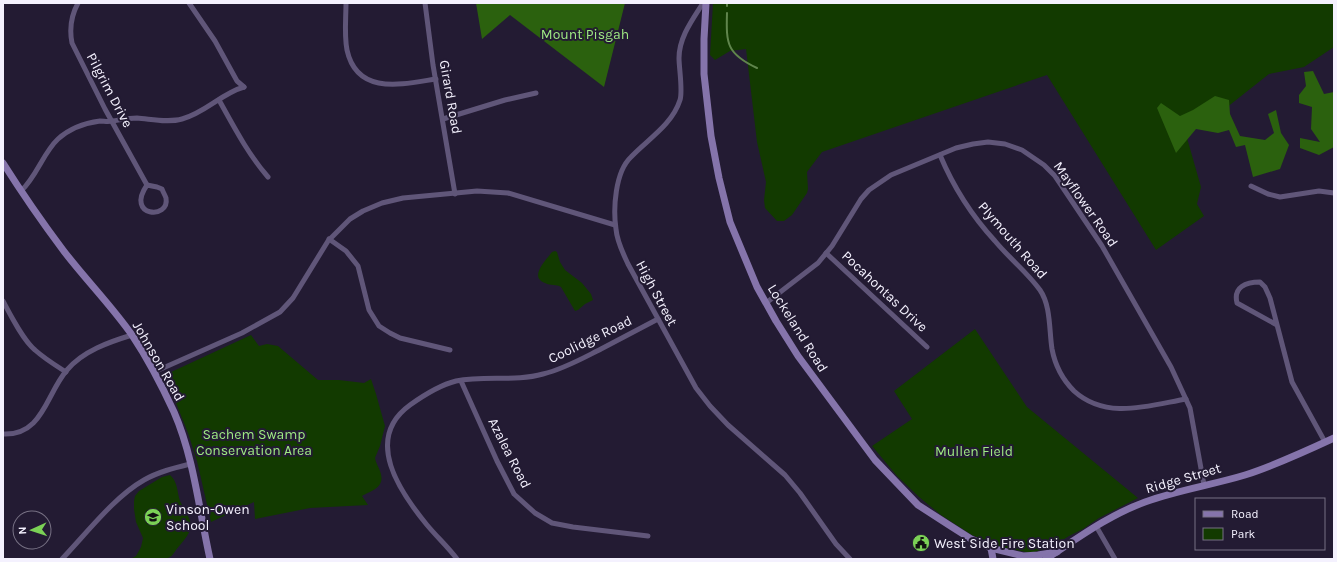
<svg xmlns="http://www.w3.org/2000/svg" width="1337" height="562" font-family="Karla,sans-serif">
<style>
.green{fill:#123a00}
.forest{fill:#2b610e}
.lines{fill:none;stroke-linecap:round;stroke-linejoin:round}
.stream{stroke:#60854c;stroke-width:2}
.street{stroke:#605679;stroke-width:5}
.secondary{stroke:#8574ab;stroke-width:7}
.labels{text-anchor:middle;stroke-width:4;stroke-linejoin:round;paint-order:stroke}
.park-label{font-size:14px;fill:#9fea83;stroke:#231b33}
.street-label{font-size:14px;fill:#f4f1fe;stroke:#231b33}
.poi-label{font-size:14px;fill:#f4f1fe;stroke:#231b33;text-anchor:start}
</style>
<rect width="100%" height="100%" fill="#231b33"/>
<g class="green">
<polygon points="713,3 1334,3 1334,47 1304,67 1269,74 1226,108 1185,131 1201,187 1197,204 1204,216 1156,250 1047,75 822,152 807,172 808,189 807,193 792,215 784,221 777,221 765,208 764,200 766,182 757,142 746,49 730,51 715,60 710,55"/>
<path d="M555,251l2,1 3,10 5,8 17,13 9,11 2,6 -8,4 -7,6 -3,1 -14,-24c-5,-3 -10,-1 -16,-4 -17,-6 2,-24 7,-31z"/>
<polygon points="975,329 1027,407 1138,498 1099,518 1083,529 1069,536 1053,546 1031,553 1001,547 972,535 941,515 919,497 897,476 872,446 912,419 894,391"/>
<path d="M251,335l8,11 8,-2 11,2 40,34h21l25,3 7,-4 5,15 9,32 -5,20 -5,12c1,5 3,8 5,13 6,16 -7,19 -18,25l6,9 -58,3 -55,11 -1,-17 -43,20 -14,-61 -9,-28 -22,-55 3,-5z"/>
<path d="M170,475c8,7 7,17 10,26 3,7 8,13 10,20 3,12 -8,21 -14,29 -2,3 -4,6 -6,7 -9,5 -30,2 -40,2l6,-3 5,-9 2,-9 -7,-16 -2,-13v-8l1,-5 4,-5 23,-14z"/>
</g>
<g class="forest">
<polygon points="476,3 625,3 604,87 510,15 482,39"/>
<polygon points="1313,71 1324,94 1334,92 1334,147 1319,155 1300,148 1300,138 1320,142 1311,129 1312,107 1299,103 1299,95 1306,86 1304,72"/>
<polygon points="1215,96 1229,100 1230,114 1240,136 1265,140 1274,133 1268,114 1276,110 1281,133 1289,145 1280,169 1253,177 1245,145 1236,147 1229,130 1218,133 1196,129 1176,153 1157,108 1161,103 1180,116 1193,110"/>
</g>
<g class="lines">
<g class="stream">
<polyline points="727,6 727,3"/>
<path d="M727,13c-1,31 0,41 30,55"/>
</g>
<g class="street">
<path d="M78,3c-7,13 -9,25 -6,40l33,66 42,76"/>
<polyline points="189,3 215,41 237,81 244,87"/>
<path d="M346,3c0,15 -2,32 1,47 10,46 56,34 89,29"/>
<polyline points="425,3 433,65 455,194"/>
<path d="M703,3c-10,16 -24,34 -24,55 0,10 4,33 1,42 -8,25 -32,39 -49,57 -16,15 -18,52 -15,72 1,13 7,24 12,35l68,124 14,18 18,19 57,50 15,18 36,51 14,15"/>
<path d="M219,100c15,27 29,54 49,77"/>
<polyline points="443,119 505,100 536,93"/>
<path d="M940,155c13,31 32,61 55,86 14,17 32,31 45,49 11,16 9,40 12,59 3,16 10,30 22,42 32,29 73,15 112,8"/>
<path d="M147,185l10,2 5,2c1,3 3,6 4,9 4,22 -41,19 -19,-13z"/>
<polyline points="1251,186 1268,194 1280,197 1319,191 1334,193"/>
<path d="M21,191c16,-15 22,-38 37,-52 11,-10 27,-16 42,-18 4,0 8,1 12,0 8,-1 16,-3 25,-3 14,1 31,5 45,1 23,-6 40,-26 62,-32"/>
<polyline points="329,239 346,251 358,266 369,310 379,326 390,333 400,338 450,350"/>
<polyline points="826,253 927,347"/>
<path d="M3,301c8,15 20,39 32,49 10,9 20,15 31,22"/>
<polyline points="766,303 818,263 832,246 861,199 869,190 891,175 956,148 973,144 988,142 1005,144 1022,150 1044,165 1055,176 1102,246 1171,367 1190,408 1204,485"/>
<path d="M1277,325l-40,-22c-4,-16 9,-21 23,-21l5,5 5,11 22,84 33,60"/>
<polyline points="154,372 242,333 280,312 293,298 328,241 350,219 363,211 382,203 403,198 477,191 508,193 615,225"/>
<polyline points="461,381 497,461 514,494 535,513 552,523 573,527 648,536"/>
<path d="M3,434c40,2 43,-40 64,-64 16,-19 42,-28 65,-35"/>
<polyline points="1096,526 1115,559"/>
<path d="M62,559c24,-25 52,-62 82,-79 14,-8 30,-12 46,-16"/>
<path d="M457,559c-9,-12 -20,-22 -30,-34 -27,-33 -64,-86 -17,-120 14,-10 30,-20 46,-24 29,-6 59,1 87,-7 21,-5 40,-16 58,-25 19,-10 38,-20 57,-30"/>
</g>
<g class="secondary">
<polyline points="706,3 704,39 704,74 711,136 719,178 730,222 757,287 776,321 798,356 875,460 918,505 949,525 971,539 991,548 1023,556 1038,555 1057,552"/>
<path d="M3,163c19,30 39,59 60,87 22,29 48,55 69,85 16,24 30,51 42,77 20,46 25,98 36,147"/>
<polyline points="991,548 993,559"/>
<path d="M1046,559c32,-21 63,-44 99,-57 33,-12 67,-17 100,-27 31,-10 59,-23 89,-37"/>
</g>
</g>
<defs>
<symbol id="school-disc" viewBox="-11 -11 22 22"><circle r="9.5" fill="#7bd156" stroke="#231b33"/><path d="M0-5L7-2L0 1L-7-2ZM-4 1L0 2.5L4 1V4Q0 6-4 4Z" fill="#111"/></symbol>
<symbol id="civic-disc" viewBox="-11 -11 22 22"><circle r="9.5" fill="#7bd156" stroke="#231b33"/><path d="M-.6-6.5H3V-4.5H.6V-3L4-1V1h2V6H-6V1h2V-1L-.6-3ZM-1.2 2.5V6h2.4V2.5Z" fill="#111"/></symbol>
</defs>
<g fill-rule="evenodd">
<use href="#school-disc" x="143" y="507" width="20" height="20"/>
<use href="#civic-disc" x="911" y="533" width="20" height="20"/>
</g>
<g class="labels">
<g class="park-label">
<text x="585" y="39">Mount Pisgah</text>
<text x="254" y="439">Sachem Swamp<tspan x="254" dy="16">Conservation Area</tspan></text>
<text x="974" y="456">Mullen Field</text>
</g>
<g class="street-label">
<text transform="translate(110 90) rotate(62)" y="5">Pilgrim Drive</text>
<text transform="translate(451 97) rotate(80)" y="5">Girard Road</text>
<text transform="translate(1086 204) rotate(55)" y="5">Mayflower Road</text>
<text transform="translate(1013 240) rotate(49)" y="5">Plymouth Road</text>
<text transform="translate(885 291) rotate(43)" y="5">Pocahontas Drive</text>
<text transform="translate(657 293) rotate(62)" y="5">High Street</text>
<text transform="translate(798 328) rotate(58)" y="5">Lockeland Road</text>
<text transform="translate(590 339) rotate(-26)" y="5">Coolidge Road</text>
<text transform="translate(159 361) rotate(60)" y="5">Johnson Road</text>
<text transform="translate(510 453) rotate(63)" y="5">Azalea Road</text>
<text transform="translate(1183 478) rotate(-16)" y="5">Ridge Street</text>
</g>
<g class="poi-label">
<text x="166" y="514">Vinson-Owen<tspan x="166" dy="16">School</tspan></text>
<text x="934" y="548">West Side Fire Station</text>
</g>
</g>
<rect width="1337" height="562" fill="none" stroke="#f4f1fe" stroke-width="8"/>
<rect x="1195" y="498" width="130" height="52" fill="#231b33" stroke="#777184"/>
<rect x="1203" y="511" width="20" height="6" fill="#8574ab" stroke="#777184"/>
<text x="1231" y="518" font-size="12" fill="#f4f1fe">Road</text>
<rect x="1203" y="528" width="20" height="12" fill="#123a00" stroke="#777184"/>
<text x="1231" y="538" font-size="12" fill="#f4f1fe">Park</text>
<g transform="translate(32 530) rotate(267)"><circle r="19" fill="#231b33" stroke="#777184"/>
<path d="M0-3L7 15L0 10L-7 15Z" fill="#7bd156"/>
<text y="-6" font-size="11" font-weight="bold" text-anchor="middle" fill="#f4f1fe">N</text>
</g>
</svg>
